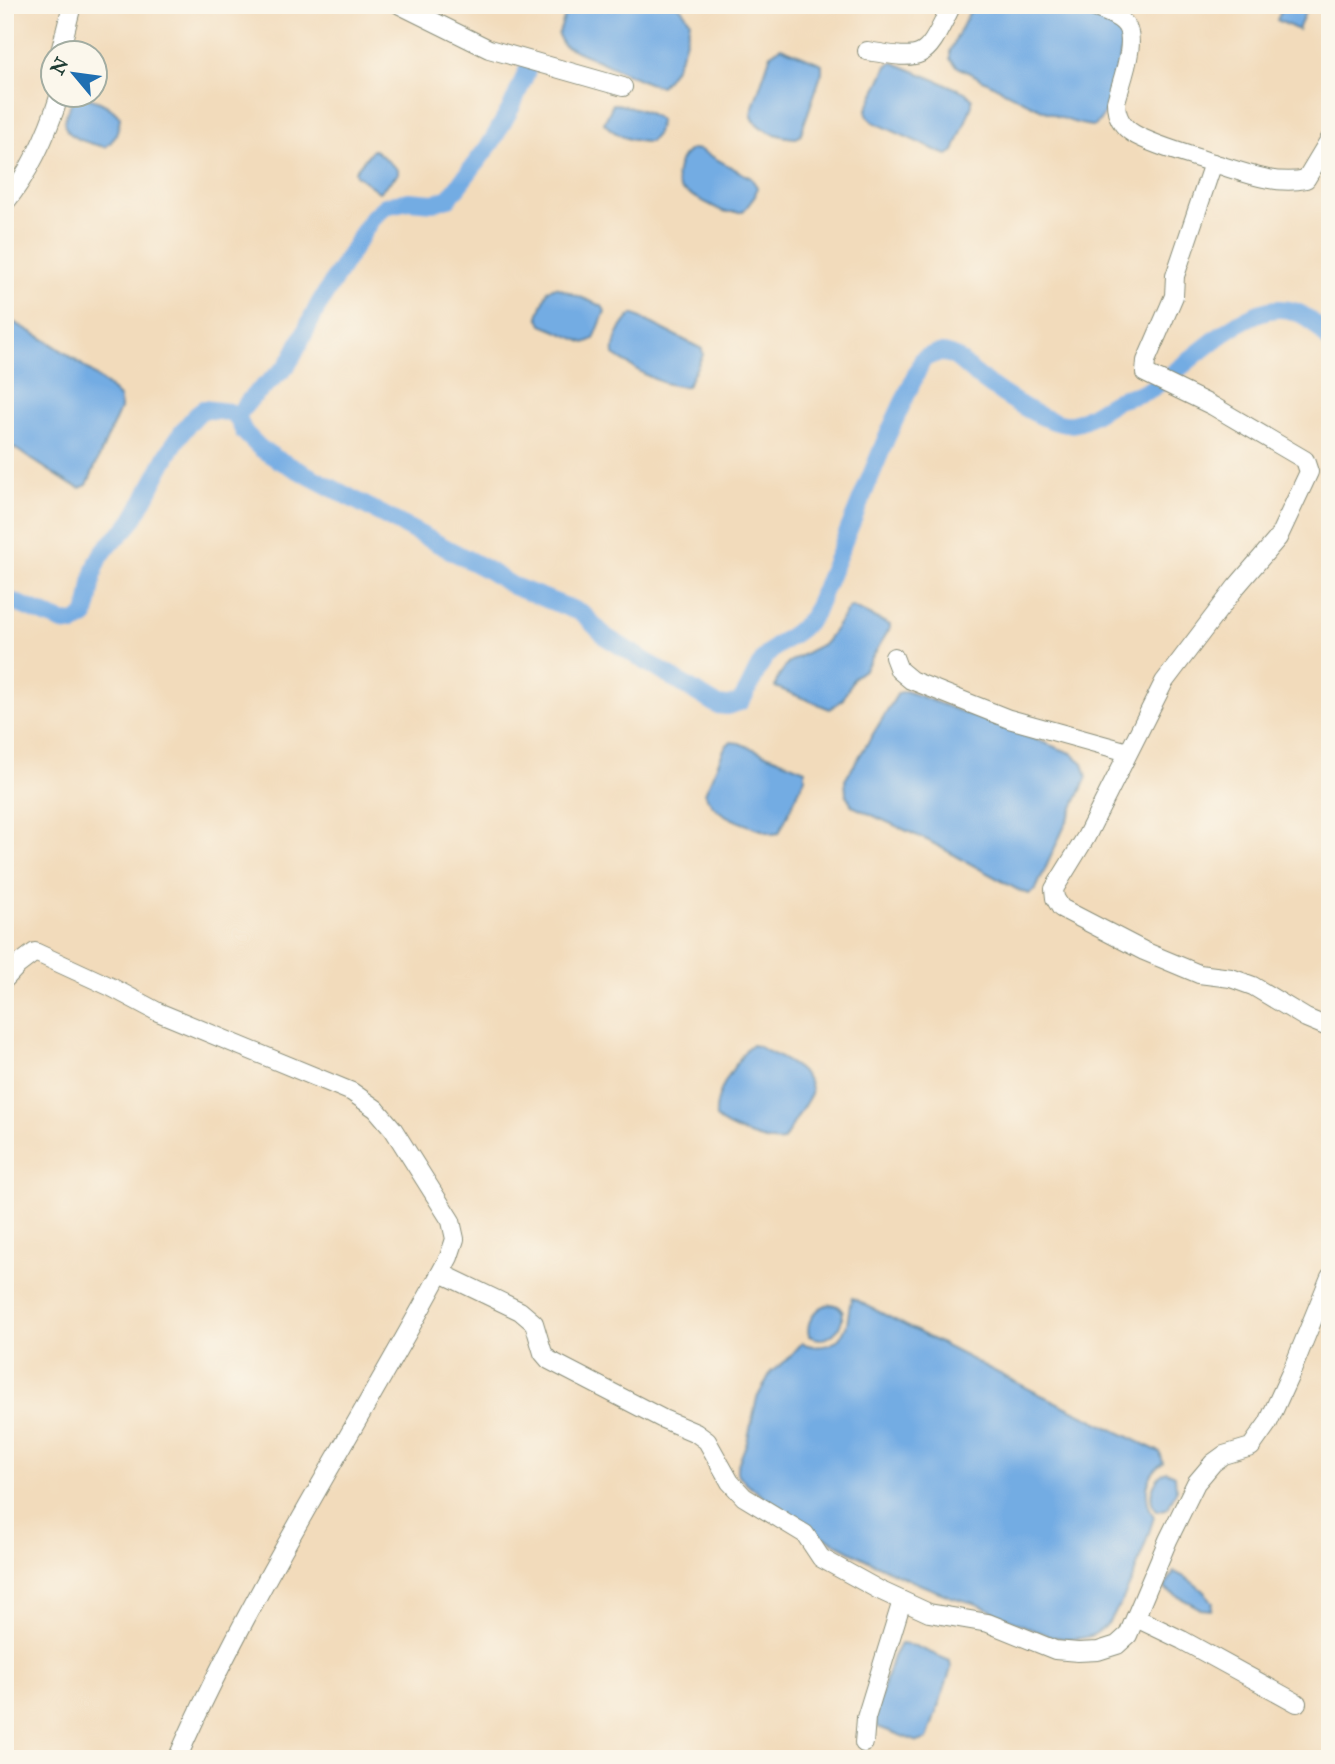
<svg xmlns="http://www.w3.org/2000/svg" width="1335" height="1764" font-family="'IM FELL Great Primer',serif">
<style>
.water{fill:#73ace3;stroke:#49748c;stroke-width:2}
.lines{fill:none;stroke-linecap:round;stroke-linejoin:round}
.canal{stroke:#73ace3;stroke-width:18}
.street-casing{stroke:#888c78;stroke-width:20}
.street{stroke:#fff;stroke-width:18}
</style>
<rect width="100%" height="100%" fill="#fbf7ec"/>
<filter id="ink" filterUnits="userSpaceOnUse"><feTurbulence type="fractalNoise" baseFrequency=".0143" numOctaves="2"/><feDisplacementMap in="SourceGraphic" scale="14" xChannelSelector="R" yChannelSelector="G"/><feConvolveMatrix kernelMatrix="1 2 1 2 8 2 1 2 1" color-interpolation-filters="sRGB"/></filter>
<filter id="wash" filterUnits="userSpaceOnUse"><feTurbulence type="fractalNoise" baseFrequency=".00686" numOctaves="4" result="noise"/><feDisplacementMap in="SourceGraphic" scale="28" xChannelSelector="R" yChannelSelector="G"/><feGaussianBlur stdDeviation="1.57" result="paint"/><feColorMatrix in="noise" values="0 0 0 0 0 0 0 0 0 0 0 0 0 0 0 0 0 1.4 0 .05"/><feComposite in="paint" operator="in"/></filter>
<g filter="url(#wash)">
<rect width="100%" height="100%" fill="#f2dbbb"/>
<g class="water">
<path d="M569,5h107l6,4 8,12c-4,24 -11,47 -29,65l-13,-3 -85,-38 -5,-10z"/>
<path d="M973,5h103l47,19c-3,34 -3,76 -28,102 -33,0 -104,-43 -137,-59l-8,-8v-8z"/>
<polygon points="1284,5 1308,5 1298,30 1277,20"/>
<path d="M781,47l41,17v8l-22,64 -4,2c-16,-1 -42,-8 -45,-25l20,-59z"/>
<polygon points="892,62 965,92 972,99 972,105 954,151 948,155 942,153 873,122 868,117 866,111 887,66"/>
<path d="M79,96c17,3 29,8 41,21 -1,11 -5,24 -15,30 -12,-3 -43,-9 -40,-26 0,-7 5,-15 8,-22z"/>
<path d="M613,104c15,1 35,7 47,16l-3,13 -7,9c-17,0 -34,-6 -46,-19z"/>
<path d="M692,149l8,1 51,28 6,9 -2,9 -12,16h-19l-43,-22c-10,-13 -2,-34 11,-41z"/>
<polygon points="372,150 375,150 398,170 398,174 379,192 356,175 355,171"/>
<polygon points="556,287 602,306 605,311 594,339 585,343 542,325 538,316 548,290"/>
<path d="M633,314l69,35 1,6 -16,31c-26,2 -51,-17 -73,-31 -2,-14 8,-32 19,-41z"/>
<path d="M5,318c43,21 81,46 115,80v11l-33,76 -7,3 -10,-4 -65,-42z"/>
<polygon points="852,607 890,625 890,628 865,669 854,677 843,699 830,709 775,687 778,677 789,662 825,643 849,608"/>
<polygon points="906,691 1071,753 1083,763 1087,777 1036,889 1029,894 1020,891 929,841 852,806 846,794 845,780 898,693"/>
<path d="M730,742l9,1 66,27v8l-26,55 -6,1c-23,-9 -59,-16 -68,-41l20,-46z"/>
<path d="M752,1045l5,1c18,10 57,23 54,48l-28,47c-16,3 -55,-12 -67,-23 -2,-26 17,-49 31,-70z"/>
<path d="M852,1298l183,94 125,60 3,11c-19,12 -20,36 -9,54 -10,30 -32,108 -64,119 -34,12 -76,-16 -106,-29 -11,-5 -24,-7 -35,-11 -66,-25 -162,-73 -212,-122v-7l10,-25 10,-44 14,-26 16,-12 15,-17c17,7 37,4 44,-16 3,-9 2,-19 6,-29z"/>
<path d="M831,1304l7,2 5,6c-1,19 -15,33 -34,24 -4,-15 8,-30 22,-32z"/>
<path d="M1166,1471l9,4 1,16 -8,17 -10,3c-13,-11 -5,-32 8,-40z"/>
<path d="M1174,1572c13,5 32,19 39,31l-2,7 -10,-1 -35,-19 -1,-3z"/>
<polygon points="900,1644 915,1646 950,1661 951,1669 927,1739 918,1742 878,1727 874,1717 893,1657"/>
</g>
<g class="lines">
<g class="canal">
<polyline points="236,417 252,397 286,367 293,356 319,304 372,218 385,206 409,201 433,203 449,198 491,143 512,106 527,71"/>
<path d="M5,600l6,1 52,21 11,1 11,-7c7,-17 5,-36 12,-52 6,-19 27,-29 37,-46 22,-36 36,-80 69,-109l26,3 9,7 6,13 16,16 17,11 209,110 27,17 69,27 24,24 111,68 10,1 13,-4c12,-15 15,-34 28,-48 15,-17 32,-19 46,-40l72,-175 37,-80c8,-4 15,-8 25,-5 10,2 21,16 30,22 18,14 75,55 98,47 15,-5 28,-16 42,-23 10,-4 22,-5 31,-10 35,-20 88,-80 129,-81 24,-1 38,15 52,32"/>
</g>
</g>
</g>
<g filter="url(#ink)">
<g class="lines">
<defs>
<g id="street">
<polyline points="400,5 489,49 623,87"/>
<path d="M1087,5c12,5 27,8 36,17 17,14 -2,60 -7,80 0,13 6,25 18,32 21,12 55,21 79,29"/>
<path d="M867,51c61,10 57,9 85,-46"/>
<polyline points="60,52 72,5"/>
<path d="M1330,139l-24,40c-31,7 -63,-7 -93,-16l-38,113 -1,20 -28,65 -1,12 68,33 92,54 4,12 -31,66 -42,49 -72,95 -78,155 -32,52 1,9 6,10 83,43 55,23 32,4 22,8 53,32 24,10"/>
<path d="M5,203c25,-31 43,-71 55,-109"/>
<polyline points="894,657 899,670 911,680 1009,719 1128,752"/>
<path d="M5,979l13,-14 17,-13 76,35 47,25 194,80 24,17 17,20 58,92 4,18 -6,18c-89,167 -196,329 -272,502"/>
<polyline points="441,1273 520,1311 534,1323 543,1353 549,1360 663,1419 696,1433 707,1441 730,1482 744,1497 805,1534 821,1558 879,1590 929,1613 988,1623 1055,1650 1078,1652 1098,1651 1117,1645 1128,1635 1168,1540 1196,1483 1213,1463 1224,1455 1251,1447 1268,1423 1293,1368 1330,1277"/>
<polyline points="1136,1618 1182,1640 1297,1703"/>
<polyline points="864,1743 866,1718 902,1601"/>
</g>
</defs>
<use href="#street" class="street-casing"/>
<use href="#street" class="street"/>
</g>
</g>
<rect width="1335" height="1764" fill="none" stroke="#fbf7ec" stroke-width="28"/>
<g transform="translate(74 74) rotate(299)"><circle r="33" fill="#fbf7ec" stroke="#a3ada2" stroke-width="2"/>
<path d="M0-5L12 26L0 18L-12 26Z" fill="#1f6fb2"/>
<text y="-10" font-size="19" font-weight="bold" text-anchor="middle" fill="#1f3d34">N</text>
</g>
</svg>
